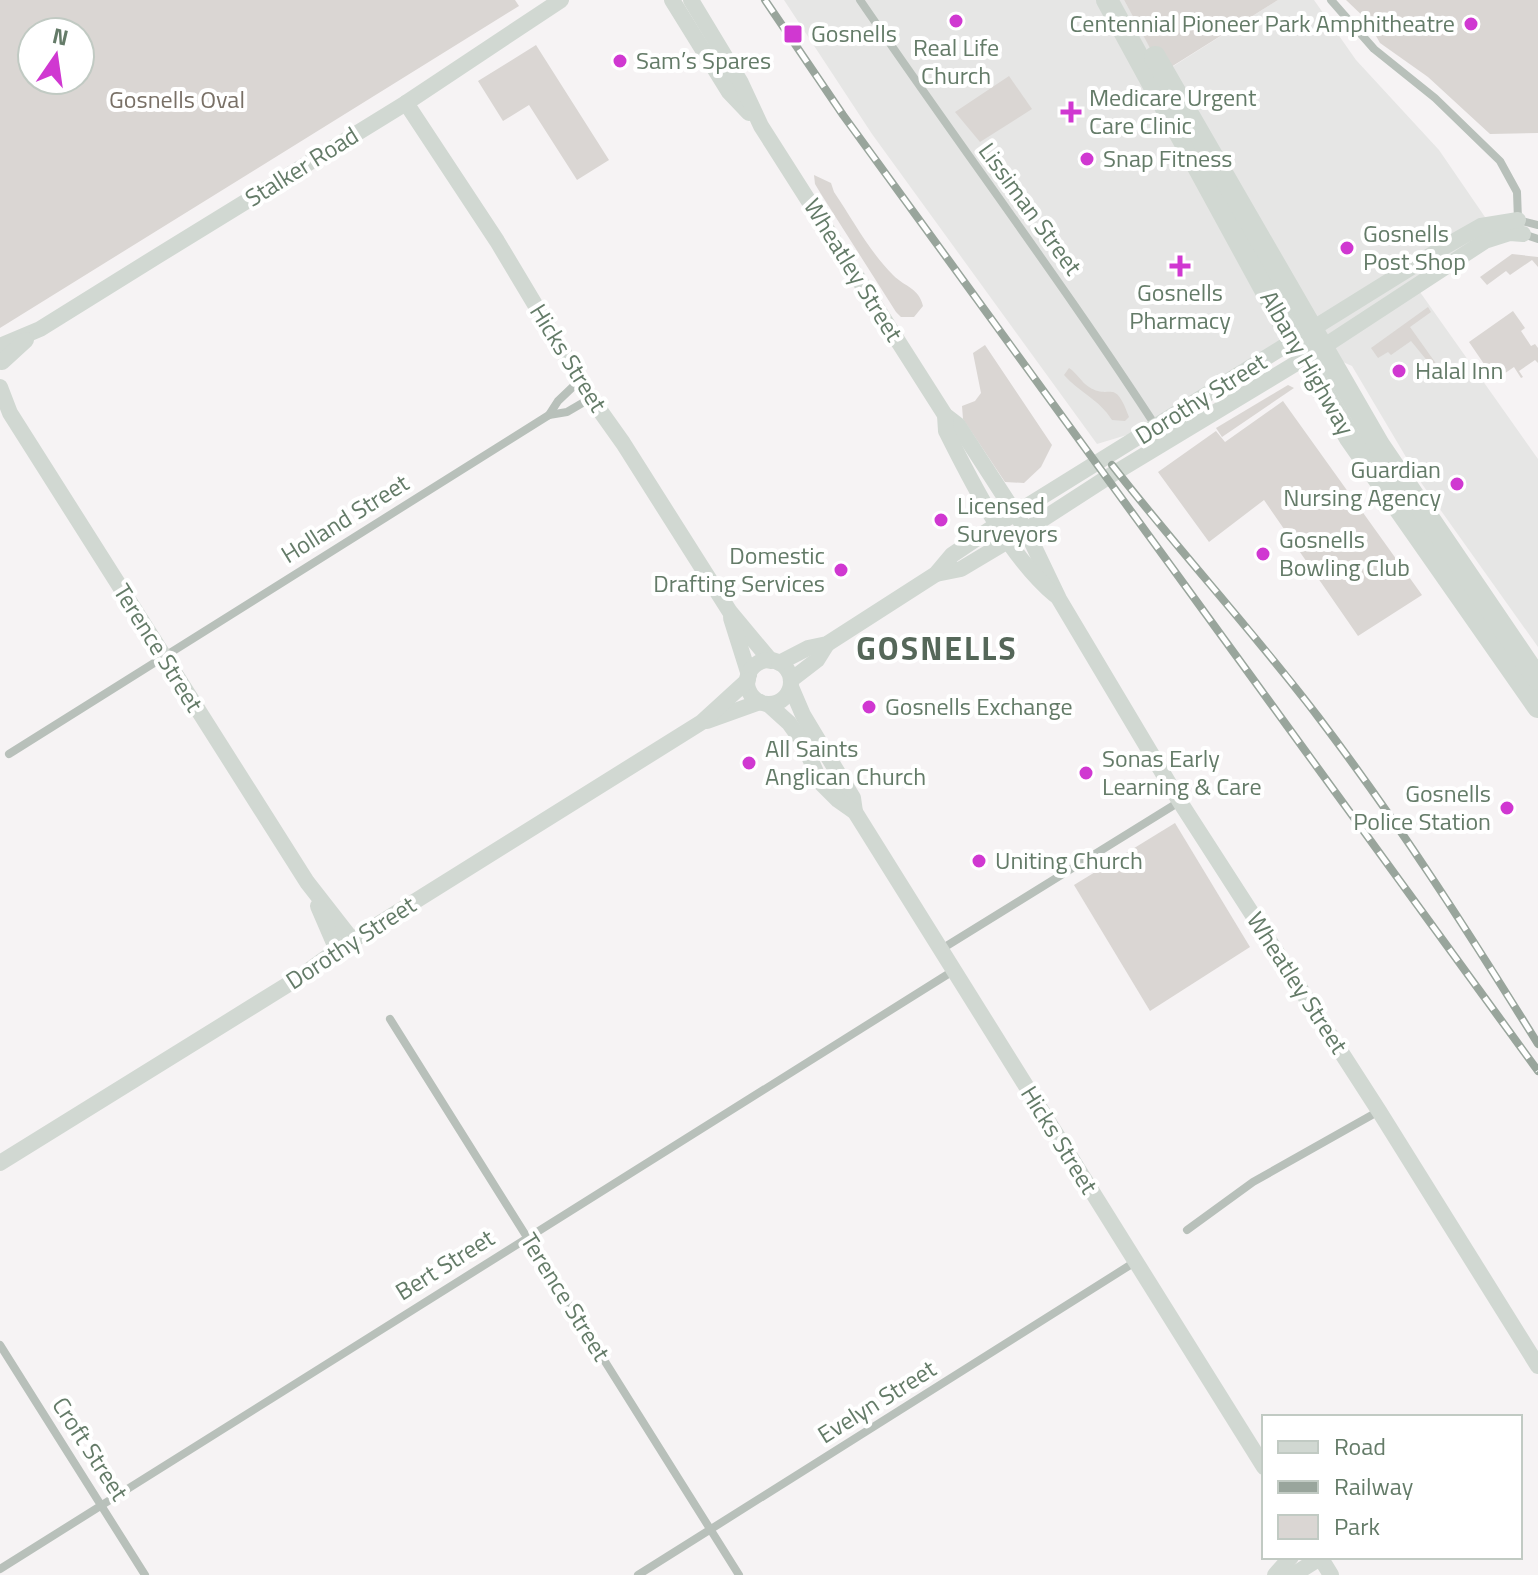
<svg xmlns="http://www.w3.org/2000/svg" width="1538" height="1575" font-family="'Titillium Web',sans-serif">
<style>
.built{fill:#e6e6e5}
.green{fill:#dad6d3;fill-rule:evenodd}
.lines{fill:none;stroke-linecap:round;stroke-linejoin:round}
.street{stroke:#b8c0ba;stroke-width:8}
.secondary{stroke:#d1d8d2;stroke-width:16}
.highway{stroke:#d1d8d2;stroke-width:22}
.rail-casing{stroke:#99a59c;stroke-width:8}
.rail{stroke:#fff;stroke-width:5;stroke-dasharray:15;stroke-linecap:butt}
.poi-dot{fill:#d038d1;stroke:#fff;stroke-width:3}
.labels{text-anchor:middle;stroke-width:8;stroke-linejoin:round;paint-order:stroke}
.poi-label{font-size:24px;fill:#647b68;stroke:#fff;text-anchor:start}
.park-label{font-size:24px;fill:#797066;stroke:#fff}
.street-label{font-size:24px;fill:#647b68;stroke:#fff}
.district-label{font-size:32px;font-weight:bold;letter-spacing:2px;fill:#556759;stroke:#fff}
</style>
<rect width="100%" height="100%" fill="#f6f3f4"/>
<polygon class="built" points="784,0 1124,0 1164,72 1278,0 1314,0 1356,60 1439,150 1498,236 1415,285 1538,459 1538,647 1422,484 1352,366 1295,341 1130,434 1097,444 872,134"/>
<g class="green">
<path d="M0,0h515l4,6 -519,322zM32,32h48v48h-48z"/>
<polygon points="1124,0 1278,0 1163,72"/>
<polygon points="1346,0 1538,0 1538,133 1490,134 1428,77 1380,43 1367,20"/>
<polygon points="536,45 609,160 577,180 529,105 503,121 478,81"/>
<polygon points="1009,76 1032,109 980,142 955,112"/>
<path d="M814,175l17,8 3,9c19,28 35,59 59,83 12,12 26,13 30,31l-9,11h-13l-5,-5 -75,-118 -6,-10z"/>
<polygon points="1512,254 1538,257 1538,267 1532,260 1510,275 1506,271 1487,285 1480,277"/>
<polygon points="1428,307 1431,312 1410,327 1442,372 1438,374 1411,341 1391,355 1388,352 1378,358 1371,348"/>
<polygon points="1513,311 1525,328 1521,331 1531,346 1535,344 1538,348 1538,363 1535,360 1519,371 1523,377 1521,378 1514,367 1495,380 1469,342"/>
<polygon points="985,345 1052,445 1041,467 1024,483 1005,482 963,419 962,406 975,401 981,393 973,353"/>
<path d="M1069,368c8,5 12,14 20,19 22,14 25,-11 40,30l-4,4 -13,-1c-12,-20 -33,-28 -48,-45z"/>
<polygon points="1288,385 1294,388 1222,437 1216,428"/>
<polygon points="1283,401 1422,595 1358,636 1264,500 1209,542 1158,472 1216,431 1225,442"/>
<polygon points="1175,823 1250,947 1150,1011 1074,885"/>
</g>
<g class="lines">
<g class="street">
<path d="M860,0c101,148 209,291 306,442"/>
<polyline points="1331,0 1374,49 1435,98 1500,161 1517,192 1518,220 1538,225"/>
<polyline points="1523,234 1538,239"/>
<polyline points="549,415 558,401 580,380"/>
<polyline points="9,754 549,415 567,412 591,398"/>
<polyline points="940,950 1179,802"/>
<polyline points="390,1019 739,1575"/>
<polyline points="1187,1230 1253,1182 1379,1111"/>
<polyline points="0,1345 145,1575"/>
<polyline points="0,1569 953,971"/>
<polyline points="638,1575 1135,1262"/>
</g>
<g class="secondary">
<polyline points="672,0 729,92 749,113"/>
<polyline points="691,0 741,83 761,126 945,415 958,425 1026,530 1059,599 1180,802 1379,1111 1538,1366"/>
<polyline points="406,103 497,241 591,398 623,443 730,612 771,661"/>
<polyline points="0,346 40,329 159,255 406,103 561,0"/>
<polyline points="2,362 26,340"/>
<polyline points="0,387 10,413 307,882 353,941"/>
<path d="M945,415l1,16c27,54 62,124 109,164"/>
<polyline points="936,574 961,569 1026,530 1108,477 1323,347 1485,241 1510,233 1523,234"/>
<polyline points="731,618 749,675"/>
<circle cx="769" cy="682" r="22"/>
<polyline points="779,663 808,648 827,644 936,574 952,555 998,524 1444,247 1481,226 1518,220"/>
<polyline points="791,680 817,660 827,644"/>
<polyline points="791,687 803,715 853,798 855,812"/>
<polyline points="768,704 789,723 802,741 821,783 838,800 855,812 1264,1467"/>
<polyline points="707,721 760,702"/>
<polyline points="318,906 337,950"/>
<polyline points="0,1163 300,977 337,950 702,722 748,680"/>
<polyline points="1320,1557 1331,1575"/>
<polyline points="1275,1575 1291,1557"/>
<polyline points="1293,1575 1320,1558"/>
</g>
<g class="highway">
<polyline points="1107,0 1280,317 1350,438 1538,707"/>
<polyline points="1155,57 1379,445 1538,679"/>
</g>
<defs>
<g id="rail">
<polyline points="765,0 843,115 1538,1071"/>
<path d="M1112,465c67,86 141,166 207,253 79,104 150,215 219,326"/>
</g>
</defs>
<use href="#rail" class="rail-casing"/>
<use href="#rail" class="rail"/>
</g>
<g class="poi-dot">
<circle cx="956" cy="21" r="8"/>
<circle cx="1471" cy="24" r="8"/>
<rect x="783" y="24" width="20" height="20" rx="4"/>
<circle cx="620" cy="61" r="8"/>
<path d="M1067 100h8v8h8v8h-8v8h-8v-8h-8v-8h8z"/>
<circle cx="1087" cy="159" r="8"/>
<circle cx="1347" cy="248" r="8"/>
<path d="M1176 254h8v8h8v8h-8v8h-8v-8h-8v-8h8z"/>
<circle cx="1399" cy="371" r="8"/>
<circle cx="1457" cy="484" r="8"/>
<circle cx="941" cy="520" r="8"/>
<circle cx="1263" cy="554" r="8"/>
<circle cx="841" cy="570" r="8"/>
<circle cx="869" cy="707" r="8"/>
<circle cx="749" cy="763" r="8"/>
<circle cx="1086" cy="773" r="8"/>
<circle cx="1507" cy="808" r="8"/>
<circle cx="979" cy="861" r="8"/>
</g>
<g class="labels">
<g class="poi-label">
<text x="1455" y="32" text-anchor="end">Centennial Pioneer Park Amphitheatre</text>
<text x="811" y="42">Gosnells</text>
<text x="956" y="56" text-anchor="middle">Real Life<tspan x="956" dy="28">Church</tspan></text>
<text x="636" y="69">Sam’s Spares</text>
<text x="1089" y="106">Medicare Urgent<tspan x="1089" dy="28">Care Clinic</tspan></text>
<text x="1103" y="167">Snap Fitness</text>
<text x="1363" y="242">Gosnells<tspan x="1363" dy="28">Post Shop</tspan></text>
<text x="1180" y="301" text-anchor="middle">Gosnells<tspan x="1180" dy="28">Pharmacy</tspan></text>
<text x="1415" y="379">Halal Inn</text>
<text x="1441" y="478" text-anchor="end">Guardian<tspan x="1441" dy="28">Nursing Agency</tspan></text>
<text x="957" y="514">Licensed<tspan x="957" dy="28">Surveyors</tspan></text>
<text x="1279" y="548">Gosnells<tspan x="1279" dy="28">Bowling Club</tspan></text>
<text x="825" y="564" text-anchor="end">Domestic<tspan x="825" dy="28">Drafting Services</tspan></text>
<text x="885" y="715">Gosnells Exchange</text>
<text x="765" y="757">All Saints<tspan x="765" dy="28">Anglican Church</tspan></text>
<text x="1102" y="767">Sonas Early<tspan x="1102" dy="28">Learning &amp; Care</tspan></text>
<text x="1491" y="802" text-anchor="end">Gosnells<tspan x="1491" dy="28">Police Station</tspan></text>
<text x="995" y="869">Uniting Church</text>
</g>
<g class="park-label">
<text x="177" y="108">Gosnells Oval</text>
</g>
<g class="street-label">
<text transform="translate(302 167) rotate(-32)" y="8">Stalker Road</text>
<text transform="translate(1030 209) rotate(54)" y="8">Lissiman Street</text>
<text transform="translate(853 270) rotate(58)" y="8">Wheatley Street</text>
<text transform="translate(568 358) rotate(58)" y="8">Hicks Street</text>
<text transform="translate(1307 363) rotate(60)" y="8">Albany Highway</text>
<text transform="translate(1201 399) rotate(-32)" y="8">Dorothy Street</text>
<text transform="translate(345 519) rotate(-32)" y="8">Holland Street</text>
<text transform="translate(158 648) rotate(58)" y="8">Terence Street</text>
<text transform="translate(351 943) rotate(-33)" y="8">Dorothy Street</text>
<text transform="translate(1297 983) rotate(57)" y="8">Wheatley Street</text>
<text transform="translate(1059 1140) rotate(58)" y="8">Hicks Street</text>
<text transform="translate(445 1265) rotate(-32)" y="8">Bert Street</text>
<text transform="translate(565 1297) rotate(58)" y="8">Terence Street</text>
<text transform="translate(877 1402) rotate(-32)" y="8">Evelyn Street</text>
<text transform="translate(90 1449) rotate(57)" y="8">Croft Street</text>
</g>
<g class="district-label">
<text x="937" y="660">GOSNELLS</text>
</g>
</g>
<rect x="1262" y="1415" width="260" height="144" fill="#ffffff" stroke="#c1cac3" stroke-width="2"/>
<rect x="1278" y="1441" width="40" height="12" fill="#d1d8d2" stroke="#c1cac3" stroke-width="2"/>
<text x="1334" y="1455" font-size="24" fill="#647b68">Road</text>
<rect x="1278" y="1481" width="40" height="12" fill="#99a59c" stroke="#c1cac3" stroke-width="2"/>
<text x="1334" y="1495" font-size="24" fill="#647b68">Railway</text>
<rect x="1278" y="1515" width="40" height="24" fill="#dad6d3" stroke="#c1cac3" stroke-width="2"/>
<text x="1334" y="1535" font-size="24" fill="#647b68">Park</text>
<g transform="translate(56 56) rotate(13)"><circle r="38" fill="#ffffff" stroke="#c1cac3" stroke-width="2"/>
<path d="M0-6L14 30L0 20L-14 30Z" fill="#d038d1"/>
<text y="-12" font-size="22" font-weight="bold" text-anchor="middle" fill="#647b68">N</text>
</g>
</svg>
